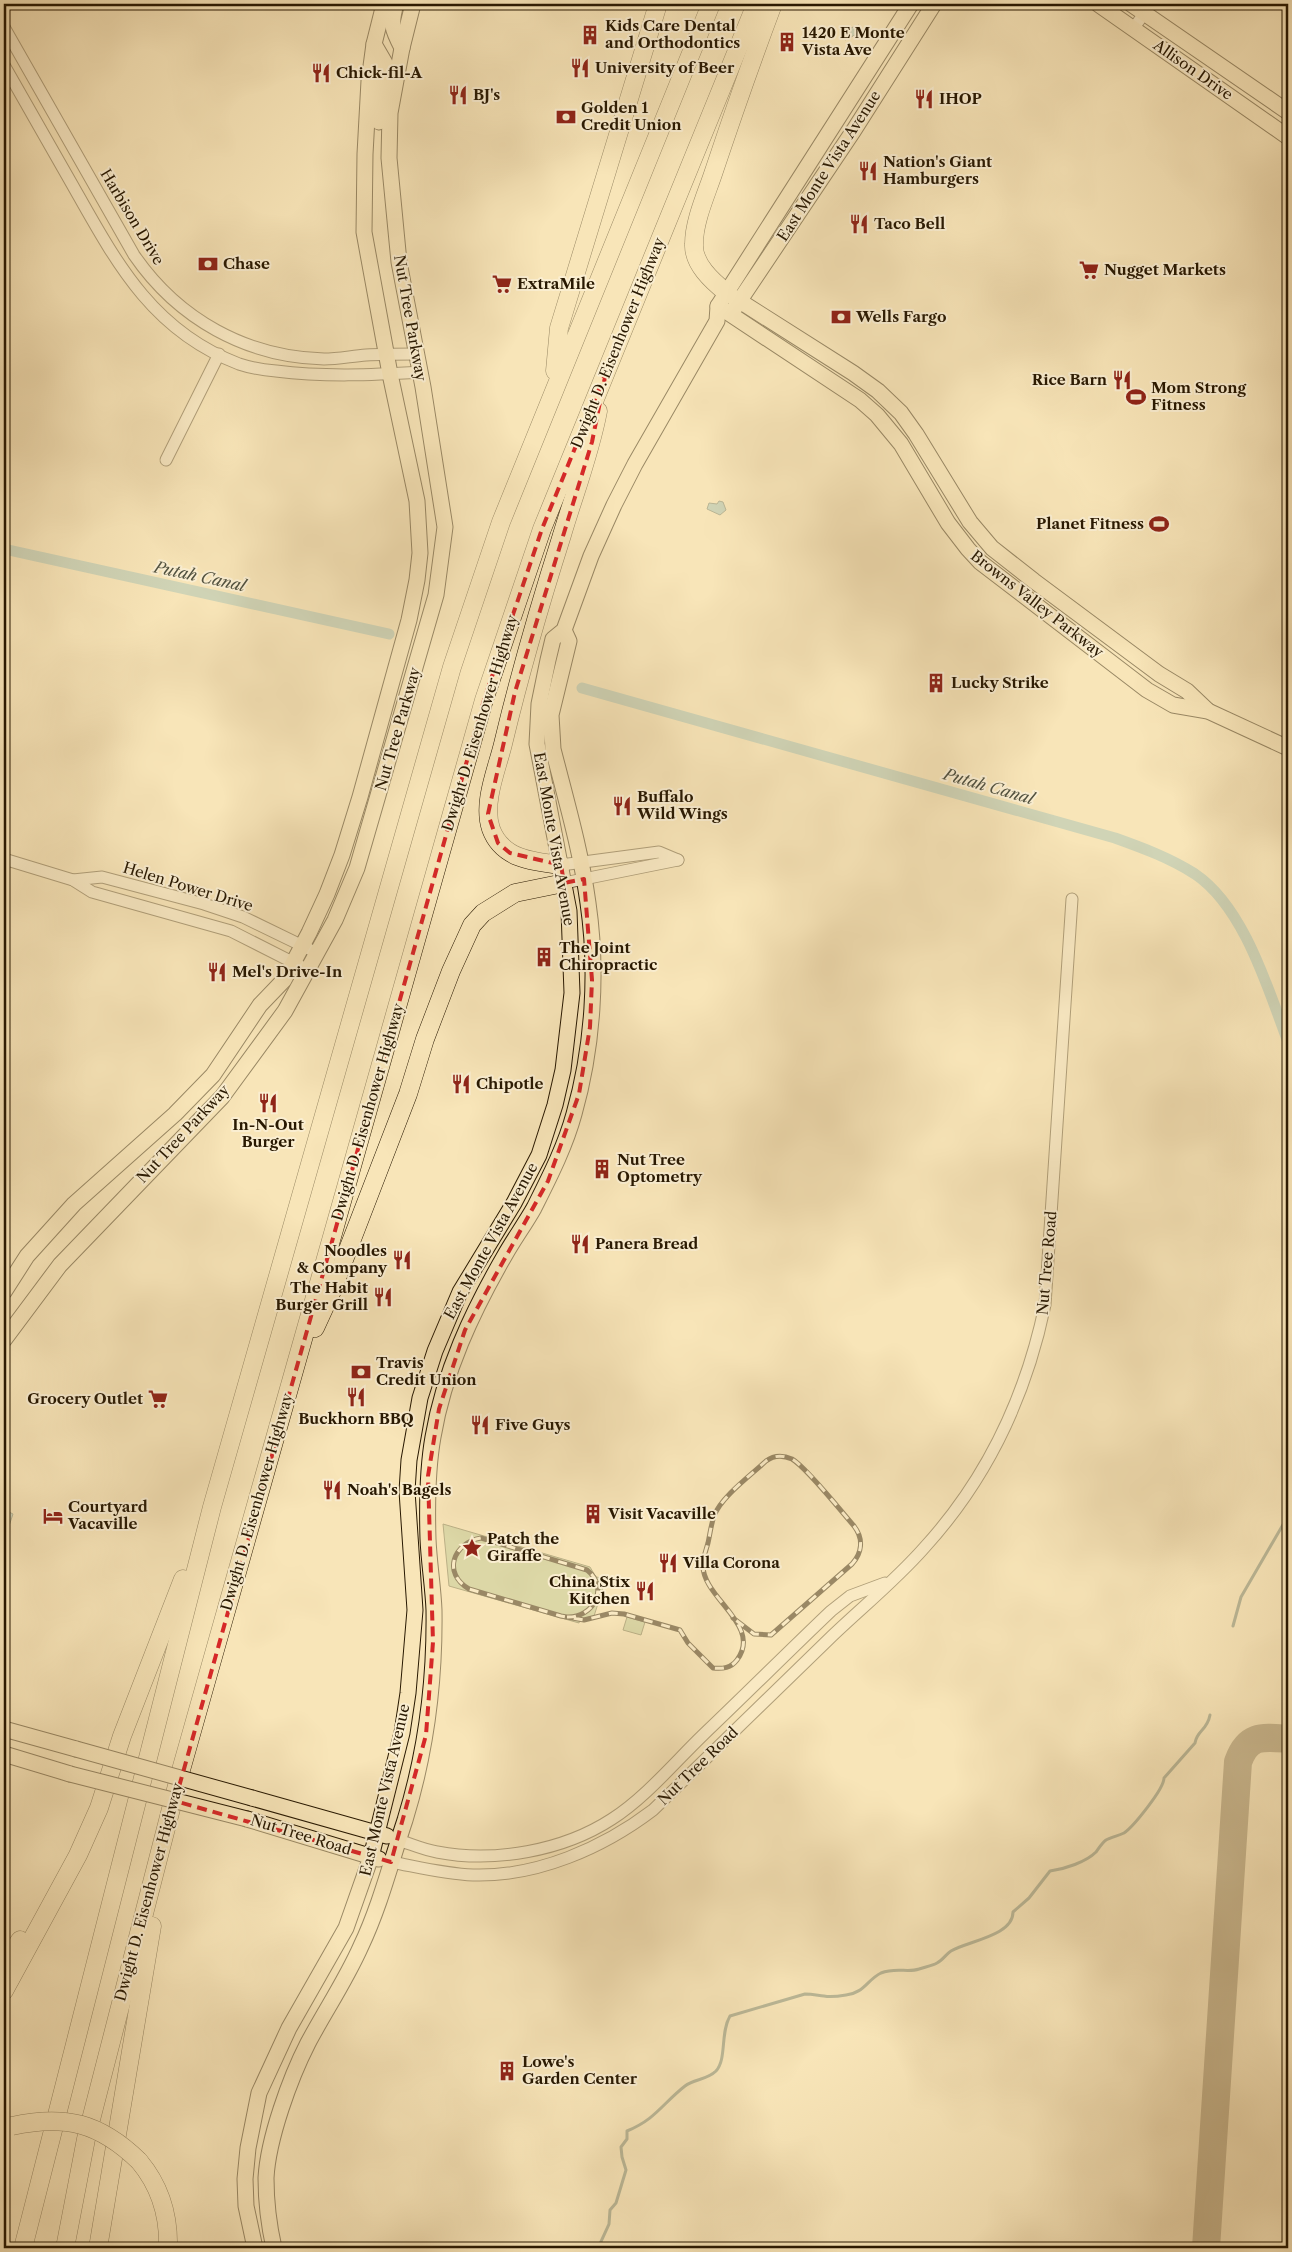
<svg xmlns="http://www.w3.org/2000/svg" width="1292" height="2252" font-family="'Libre Caslon Text',serif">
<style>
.green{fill:#bac591;stroke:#716e49}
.water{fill:#9fbeb4;stroke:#6f7c6c}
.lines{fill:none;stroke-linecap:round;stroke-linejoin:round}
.stream{stroke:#6f7c6c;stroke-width:3}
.canal{stroke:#9fbeb4;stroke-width:11}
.taxiway{stroke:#907e5c;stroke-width:28}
.minor-casing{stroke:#5c4b2f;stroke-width:13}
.major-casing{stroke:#281801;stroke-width:17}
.highway-casing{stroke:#281801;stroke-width:19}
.minor{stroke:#faeed1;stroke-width:11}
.major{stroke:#f8e5b8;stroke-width:15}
.highway{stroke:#f8e5b8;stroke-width:18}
.rail-casing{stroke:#281801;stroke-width:5}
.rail{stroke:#faeed1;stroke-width:3;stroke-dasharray:9;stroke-linecap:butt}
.major-bridge-casing{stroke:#281801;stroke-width:17;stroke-linecap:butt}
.highway-bridge-casing{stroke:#281801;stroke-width:19;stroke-linecap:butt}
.major-bridge{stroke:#f8e5b8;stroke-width:15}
.highway-bridge{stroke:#f8e5b8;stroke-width:18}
.marked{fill:none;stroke:#d62828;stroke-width:4;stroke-dasharray:10 6;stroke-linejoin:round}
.labels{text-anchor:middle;stroke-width:4;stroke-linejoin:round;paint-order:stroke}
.poi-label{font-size:15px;font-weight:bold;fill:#281801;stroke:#faeed1;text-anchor:start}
.street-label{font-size:15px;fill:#281801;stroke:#faeed1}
.water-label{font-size:16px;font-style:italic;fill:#525240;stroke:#faeed1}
</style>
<rect width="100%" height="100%" fill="#f8e5b8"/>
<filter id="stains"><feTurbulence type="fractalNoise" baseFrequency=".004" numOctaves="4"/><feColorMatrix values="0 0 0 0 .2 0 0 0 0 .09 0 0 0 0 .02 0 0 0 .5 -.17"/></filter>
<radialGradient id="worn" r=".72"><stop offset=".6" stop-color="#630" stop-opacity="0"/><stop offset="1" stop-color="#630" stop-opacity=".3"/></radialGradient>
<g class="green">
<polygon points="443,1524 590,1567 596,1577 602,1578 601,1581 605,1582 594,1616 580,1619 579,1623 449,1586"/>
<polygon points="627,1617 645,1622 641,1635 623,1630"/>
</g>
<g class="water">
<polygon points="859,25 861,32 845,40 842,31"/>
<polygon points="719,501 723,502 726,510 720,515 707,509 709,503 717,504"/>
<polygon points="7,1511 13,1514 9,1526 5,1528 4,1516"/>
</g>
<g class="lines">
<g class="stream">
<polyline points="1233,1626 1241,1597 1288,1516"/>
<path d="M598,2248l11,-24 1,-14 6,-7 10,-33 -4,-13 -1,-10 6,-8v-8c29,-12 35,-27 58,-45 9,-7 22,-6 31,-15 11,-12 4,-38 14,-55l75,-22c7,0 11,1 19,2 5,1 16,0 22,-1 18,-2 21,-15 35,-22 15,-6 27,0 38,-4 5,-2 13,-3 18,-6 6,-3 9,-9 14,-12 17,-10 62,-15 62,-39l16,-14 21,-27c15,-2 36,-9 46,-19 3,-4 6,-9 10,-12 5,-3 12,-4 18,-7 9,-6 40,-44 40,-55l31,-35c2,-13 12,-12 15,-28"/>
</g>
<g class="canal">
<polyline points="4,549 389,634"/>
<path d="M582,688l533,150c28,10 55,20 80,36 49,33 73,115 93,168"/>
</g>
<path class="taxiway" d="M1206,2248l32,-486c10,-28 25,-25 50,-23"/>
<defs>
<g id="minor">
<path d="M4,27l130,228c44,64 112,102 190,104 14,0 28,-3 42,-4 16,-1 33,-1 49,-1"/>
<polyline points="1133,29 1151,4"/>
<path d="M4,65c23,40 46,81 69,121 43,76 79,145 166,178 12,4 25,6 37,7 48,6 96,4 144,1"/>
<polyline points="166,460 219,354"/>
<polyline points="4,859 73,880 92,892 231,931 308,970"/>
<polyline points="561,865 659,852 678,860"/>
<polyline points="73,880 102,877 204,904 243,917 309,949"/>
<polyline points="564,883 678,860"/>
<path d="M398,1840c13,4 26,10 39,12 57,11 126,-1 175,-33 33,-21 63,-57 91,-84 43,-41 85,-83 128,-124l19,-15 35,-13"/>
<path d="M391,1862c27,5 54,12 82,13 64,2 130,-27 180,-65 58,-57 117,-114 176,-171 31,-30 66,-58 95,-91 63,-69 102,-152 121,-243l27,-406"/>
</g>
<g id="major">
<path d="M396,4c-6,20 -4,25 6,44"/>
<polyline points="1098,4 1288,137"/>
<polyline points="1131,4 1288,112"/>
<polyline points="374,44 385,63 379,122"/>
<polyline points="727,293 853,373 878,391 901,413 916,434 970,522 992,548 1034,581 1159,674 1187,691 1208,711"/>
<polyline points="718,306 860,400 877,415 901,444 948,523 968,549 980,562 1147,690 1173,705 1208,711 1288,748"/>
<polyline points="734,309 854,130 934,4"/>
<polyline points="4,1292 27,1256 74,1204 175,1114 213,1075 260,1005 284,980 309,933 327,894 342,855 360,797 409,620 417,580 420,553 417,501 390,374 364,232 365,154 369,81 374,44 384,4"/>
<polyline points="4,1340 60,1265 222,1097 285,1011 335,920 357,868 436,595 445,527 423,387 399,262 389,158 390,113 402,48 413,4"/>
<polyline points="4,1729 76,1749"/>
<polyline points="4,1754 70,1774"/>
<polyline points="252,1798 387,1836"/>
<polyline points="247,1819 379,1859"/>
<polyline points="255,2248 246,2206 245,2179 248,2148 259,2093 289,2028 346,1928 371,1857 402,1733 408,1693 415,1610 407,1491 409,1460 420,1398 435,1351 460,1292 514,1203 539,1155 555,1105 563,1070 572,993 569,911 537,744 539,704 548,660 553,639 564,630 591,556 614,505 635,464 717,321 718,306 911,4"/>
<path d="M274,2248c-5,-22 -8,-47 -8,-70 2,-39 24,-100 42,-135 17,-32 38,-63 53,-97 19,-40 30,-84 44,-126 21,-68 30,-139 29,-210 -1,-24 -5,-47 -6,-71 -1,-34 -1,-68 5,-102 11,-65 39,-125 72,-182 9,-16 20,-31 29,-47 15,-30 31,-61 40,-94 19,-67 24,-142 14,-211 -7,-52 -22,-103 -35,-154l-2,-34 18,-74 -5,-11"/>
</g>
<g id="highway">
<path d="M727,293c-15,-12 -34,-29 -33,-49 0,-23 12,-49 19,-70 19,-57 39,-114 60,-170"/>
<polyline points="555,371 559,328 658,4"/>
<path d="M561,865c-28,-3 -59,-6 -70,-36 -9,-26 6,-60 12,-85 17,-71 37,-140 59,-209 12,-41 28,-81 36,-124"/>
<polyline points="315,1328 332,1291 408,1094 425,1039 451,971 472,925 483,913 515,893 564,883"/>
<polyline points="4,1965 20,1940"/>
<polyline points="4,1991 78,1855 99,1808 122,1736 183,1579"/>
<path d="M139,2161c21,25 30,54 29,87"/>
<polyline points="23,2248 212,1507 452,667 501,522 711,4"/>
<polyline points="65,2248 86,2139 181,1770 484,700 542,529 756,4"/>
<polyline points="98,2248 152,1926"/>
</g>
</defs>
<use href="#minor" class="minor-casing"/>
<use href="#major" class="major-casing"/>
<use href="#highway" class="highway-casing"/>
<use href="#minor" class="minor"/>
<use href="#major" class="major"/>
<use href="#highway" class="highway"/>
<defs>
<path id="rail" d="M567,1617c26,1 43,-29 20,-47l-106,-32c-28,5 -39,35 -12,51l92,27 23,4 28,-7 12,1 56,16 8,13 25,25c10,1 18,0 24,-8 26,-35 -35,-62 -34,-95 0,-7 3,-15 5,-22 2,-9 3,-18 6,-27 7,-19 37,-41 52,-55 8,-6 17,-6 26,-2 14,8 49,52 62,67 10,13 8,27 -2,38l-81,71 -17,-1 -21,-16"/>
</defs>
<use href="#rail" class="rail-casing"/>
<use href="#rail" class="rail"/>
<defs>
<g id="major-bridge">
<polyline points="76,1749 252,1798"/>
<polyline points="70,1774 247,1819"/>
</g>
<path id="highway-bridge" d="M12,2126c53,-12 88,-3 127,35"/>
</defs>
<use href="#major-bridge" class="major-bridge-casing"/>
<use href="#highway-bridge" class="highway-bridge-casing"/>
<use href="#major-bridge" class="major-bridge"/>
<use href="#highway-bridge" class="highway-bridge"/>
</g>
<path d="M0 0H1292V2252H0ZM606,372l-14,70 -77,250 -27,122 10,29 12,10 51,12 3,18 20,-4 8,101 -2,47 -11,67 -31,87 -83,149 -26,79 -11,67 5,166 -7,93 -35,127 -216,-61 309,-1101 58,-171z" fill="#f8e5b8" fill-opacity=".55" fill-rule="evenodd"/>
<path class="marked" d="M606,372l-14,70 -77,250 -27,122 10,29 12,10 51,12 3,18 20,-4 8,101 -2,47 -11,67 -31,87 -83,149 -26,79 -11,67 5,166 -7,93 -35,127 -216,-61 309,-1101 58,-171z"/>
<defs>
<symbol id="building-bare" viewBox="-9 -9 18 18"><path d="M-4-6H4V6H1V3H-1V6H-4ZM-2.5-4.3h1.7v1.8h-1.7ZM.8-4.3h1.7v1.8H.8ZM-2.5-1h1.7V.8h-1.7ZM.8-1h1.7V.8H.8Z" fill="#8f2418" stroke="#faeed1" stroke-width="2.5" paint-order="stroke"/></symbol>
<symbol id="restaurant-bare" viewBox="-9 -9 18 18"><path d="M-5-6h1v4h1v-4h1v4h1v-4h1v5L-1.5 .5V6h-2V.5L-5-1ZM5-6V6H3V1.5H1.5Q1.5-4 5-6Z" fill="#8f2418" stroke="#faeed1" stroke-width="2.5" paint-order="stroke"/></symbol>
<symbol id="bank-bare" viewBox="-9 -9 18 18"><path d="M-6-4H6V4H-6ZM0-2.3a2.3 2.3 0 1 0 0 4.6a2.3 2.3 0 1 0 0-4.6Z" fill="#8f2418" stroke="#faeed1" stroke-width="2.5" paint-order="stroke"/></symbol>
<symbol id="supermarket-bare" viewBox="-9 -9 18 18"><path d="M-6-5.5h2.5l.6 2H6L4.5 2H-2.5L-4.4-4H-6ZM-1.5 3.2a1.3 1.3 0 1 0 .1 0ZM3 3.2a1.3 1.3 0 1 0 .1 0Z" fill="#8f2418" stroke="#faeed1" stroke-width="2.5" paint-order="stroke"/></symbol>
<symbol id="stadium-bare" viewBox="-9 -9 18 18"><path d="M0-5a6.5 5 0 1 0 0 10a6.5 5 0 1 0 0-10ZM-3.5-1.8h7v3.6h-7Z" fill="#8f2418" stroke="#faeed1" stroke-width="2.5" paint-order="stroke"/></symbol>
<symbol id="hotel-bare" viewBox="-9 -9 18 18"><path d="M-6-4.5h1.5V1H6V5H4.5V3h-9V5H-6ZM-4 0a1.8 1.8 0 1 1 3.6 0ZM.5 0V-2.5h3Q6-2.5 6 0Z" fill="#8f2418" stroke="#faeed1" stroke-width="2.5" paint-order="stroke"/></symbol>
<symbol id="sight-bare" viewBox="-9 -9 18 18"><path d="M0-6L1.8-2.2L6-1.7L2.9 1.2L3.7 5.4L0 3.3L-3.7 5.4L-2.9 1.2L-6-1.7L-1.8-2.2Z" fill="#8f2418" stroke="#faeed1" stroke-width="2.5" paint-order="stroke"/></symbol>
</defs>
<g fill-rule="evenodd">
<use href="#building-bare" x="576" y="21" width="28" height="28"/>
<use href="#building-bare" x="773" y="28" width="28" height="28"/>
<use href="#restaurant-bare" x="566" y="54" width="28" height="28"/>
<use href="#restaurant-bare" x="307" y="59" width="28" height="28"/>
<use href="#restaurant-bare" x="444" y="81" width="28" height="28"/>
<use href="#restaurant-bare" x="910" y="85" width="28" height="28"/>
<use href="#bank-bare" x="552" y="103" width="28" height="28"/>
<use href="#restaurant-bare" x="854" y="157" width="28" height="28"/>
<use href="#restaurant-bare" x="845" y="210" width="28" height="28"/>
<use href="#bank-bare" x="194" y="250" width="28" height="28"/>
<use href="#supermarket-bare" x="1075" y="256" width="28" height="28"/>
<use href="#supermarket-bare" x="488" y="270" width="28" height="28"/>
<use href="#bank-bare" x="827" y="303" width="28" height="28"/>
<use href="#restaurant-bare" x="1108" y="366" width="28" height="28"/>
<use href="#stadium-bare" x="1122" y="383" width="28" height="28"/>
<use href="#stadium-bare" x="1145" y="510" width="28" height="28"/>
<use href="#building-bare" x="922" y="669" width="28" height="28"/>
<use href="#restaurant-bare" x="608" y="792" width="28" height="28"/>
<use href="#building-bare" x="530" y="943" width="28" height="28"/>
<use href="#restaurant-bare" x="203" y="958" width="28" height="28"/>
<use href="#restaurant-bare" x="447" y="1070" width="28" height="28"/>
<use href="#restaurant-bare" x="254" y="1089" width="28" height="28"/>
<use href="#building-bare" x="588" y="1155" width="28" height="28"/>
<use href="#restaurant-bare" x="566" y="1230" width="28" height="28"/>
<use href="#restaurant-bare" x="388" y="1246" width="28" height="28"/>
<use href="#restaurant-bare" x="369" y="1283" width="28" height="28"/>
<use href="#bank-bare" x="347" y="1358" width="28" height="28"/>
<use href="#restaurant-bare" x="342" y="1383" width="28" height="28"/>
<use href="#supermarket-bare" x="144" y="1385" width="28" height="28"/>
<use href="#restaurant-bare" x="466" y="1411" width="28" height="28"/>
<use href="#restaurant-bare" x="318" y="1476" width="28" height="28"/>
<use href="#building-bare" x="579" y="1500" width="28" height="28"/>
<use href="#hotel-bare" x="39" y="1502" width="28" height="28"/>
<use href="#sight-bare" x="458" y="1534" width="28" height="28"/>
<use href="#restaurant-bare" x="654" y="1549" width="28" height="28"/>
<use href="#restaurant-bare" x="631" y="1577" width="28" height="28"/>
<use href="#building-bare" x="493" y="2057" width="28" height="28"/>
</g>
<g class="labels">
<g class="poi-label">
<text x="605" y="31">Kids Care Dental<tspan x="605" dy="17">and Orthodontics</tspan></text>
<text x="802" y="38">1420 E Monte<tspan x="802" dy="17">Vista Ave</tspan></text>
<text x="595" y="73">University of Beer</text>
<text x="336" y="78">Chick-fil-A</text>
<text x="473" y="100">BJ's</text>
<text x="939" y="104">IHOP</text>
<text x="581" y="113">Golden 1<tspan x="581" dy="17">Credit Union</tspan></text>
<text x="883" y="167">Nation's Giant<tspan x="883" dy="17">Hamburgers</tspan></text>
<text x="874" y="229">Taco Bell</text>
<text x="223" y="269">Chase</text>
<text x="1104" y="275">Nugget Markets</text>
<text x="517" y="289">ExtraMile</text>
<text x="856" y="322">Wells Fargo</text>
<text x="1107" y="385" text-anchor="end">Rice Barn</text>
<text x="1151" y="393">Mom Strong<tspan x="1151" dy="17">Fitness</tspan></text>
<text x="1144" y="529" text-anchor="end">Planet Fitness</text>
<text x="951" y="688">Lucky Strike</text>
<text x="637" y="802">Buffalo<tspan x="637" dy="17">Wild Wings</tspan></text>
<text x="559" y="953">The Joint<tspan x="559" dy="17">Chiropractic</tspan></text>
<text x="232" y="977">Mel's Drive-In</text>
<text x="476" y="1089">Chipotle</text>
<text x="268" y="1130" text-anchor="middle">In-N-Out<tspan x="268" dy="17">Burger</tspan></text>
<text x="617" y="1165">Nut Tree<tspan x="617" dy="17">Optometry</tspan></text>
<text x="595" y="1249">Panera Bread</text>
<text x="387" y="1256" text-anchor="end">Noodles<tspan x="387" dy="17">&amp; Company</tspan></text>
<text x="368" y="1293" text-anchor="end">The Habit<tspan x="368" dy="17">Burger Grill</tspan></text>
<text x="376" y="1368">Travis<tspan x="376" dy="17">Credit Union</tspan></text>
<text x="143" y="1404" text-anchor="end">Grocery Outlet</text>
<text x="356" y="1424" text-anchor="middle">Buckhorn BBQ</text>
<text x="495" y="1430">Five Guys</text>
<text x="347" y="1495">Noah's Bagels</text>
<text x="68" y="1512">Courtyard<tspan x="68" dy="17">Vacaville</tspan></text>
<text x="608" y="1519">Visit Vacaville</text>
<text x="487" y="1544">Patch the<tspan x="487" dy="17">Giraffe</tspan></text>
<text x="683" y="1568">Villa Corona</text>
<text x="630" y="1587" text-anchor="end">China Stix<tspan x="630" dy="17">Kitchen</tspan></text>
<text x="522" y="2067">Lowe's<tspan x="522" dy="17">Garden Center</tspan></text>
</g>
<g class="street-label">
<text transform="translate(1193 70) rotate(35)" y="5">Allison Drive</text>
<text transform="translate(829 166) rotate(-57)" y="5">East Monte Vista Avenue</text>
<text transform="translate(132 217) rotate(59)" y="5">Harbison Drive</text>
<text transform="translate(410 318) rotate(80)" y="5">Nut Tree Parkway</text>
<text transform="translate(618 343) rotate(-68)" y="5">Dwight D. Eisenhower Highway</text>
<text transform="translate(1037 604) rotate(38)" y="5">Browns Valley Parkway</text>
<text transform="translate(480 723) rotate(-73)" y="5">Dwight D. Eisenhower Highway</text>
<text transform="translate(398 729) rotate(-74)" y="5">Nut Tree Parkway</text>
<text transform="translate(554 839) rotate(80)" y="5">East Monte Vista Avenue</text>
<text transform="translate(188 887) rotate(17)" y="5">Helen Power Drive</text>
<text transform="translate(368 1112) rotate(-74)" y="5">Dwight D. Eisenhower Highway</text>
<text transform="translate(183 1134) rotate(-47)" y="5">Nut Tree Parkway</text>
<text transform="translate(491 1241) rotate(-61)" y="5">East Monte Vista Avenue</text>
<text transform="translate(1047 1263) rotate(-85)" y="5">Nut Tree Road</text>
<text transform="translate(257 1502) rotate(-74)" y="5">Dwight D. Eisenhower Highway</text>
<text transform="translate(698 1766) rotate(-44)" y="5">Nut Tree Road</text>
<text transform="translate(385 1790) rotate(-77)" y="5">East Monte Vista Avenue</text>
<text transform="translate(301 1835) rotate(17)" y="5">Nut Tree Road</text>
<text transform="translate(149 1892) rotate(-75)" y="5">Dwight D. Eisenhower Highway</text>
</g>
<g class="water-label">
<text transform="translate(200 576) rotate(12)" y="6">Putah Canal</text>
<text transform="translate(989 786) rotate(16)" y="6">Putah Canal</text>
</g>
</g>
<rect width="1292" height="2252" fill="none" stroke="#f8e5b8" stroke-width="20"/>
<rect x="5" y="5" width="1282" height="2242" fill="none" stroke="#281801" stroke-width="2.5"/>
<rect x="10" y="10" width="1272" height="2232" fill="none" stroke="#281801"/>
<rect width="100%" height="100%" filter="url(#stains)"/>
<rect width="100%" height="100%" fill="url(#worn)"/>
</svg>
